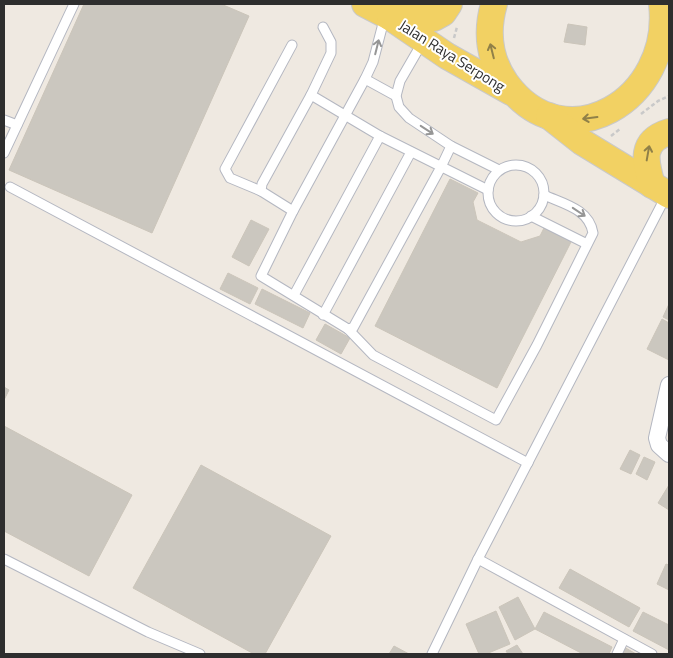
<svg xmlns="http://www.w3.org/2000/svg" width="673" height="658" font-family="'Titillium Web',sans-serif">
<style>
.building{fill:#cbc7bf;stroke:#cbc5ba}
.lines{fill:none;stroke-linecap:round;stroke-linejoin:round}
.lane-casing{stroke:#b4b7c1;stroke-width:11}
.street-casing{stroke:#b4b7c1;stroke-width:18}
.primary-casing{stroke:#c9c9c9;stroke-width:28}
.path{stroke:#c9c9c9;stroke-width:2.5;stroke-dasharray:4 2.5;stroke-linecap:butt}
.lane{stroke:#fff;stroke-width:9}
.street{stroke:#fff;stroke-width:16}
.primary{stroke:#f2d163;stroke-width:26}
.oneway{stroke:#969696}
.oneway2{stroke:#908048}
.labels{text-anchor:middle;stroke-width:4;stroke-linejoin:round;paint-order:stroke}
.street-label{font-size:15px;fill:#2e2e2e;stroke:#fff}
</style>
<rect width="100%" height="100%" fill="#efe9e1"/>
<g class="building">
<polygon points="84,4 221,4 249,16 152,233 9,170"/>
<polygon points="568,24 587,27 585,45 564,42"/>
<polygon points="450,179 478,193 473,202 477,220 521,242 540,236 545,226 572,240 497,388 375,326"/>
<polygon points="251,220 269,229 249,266 232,257"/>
<polygon points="228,273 258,288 250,304 220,289"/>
<polygon points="262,289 310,313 303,328 255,304"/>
<polygon points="669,304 669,320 663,317"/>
<polygon points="662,319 669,323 669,360 647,349"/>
<polygon points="325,324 350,338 341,354 316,340"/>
<polygon points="4,387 9,390 4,400"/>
<polygon points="4,426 132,495 89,576 4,531"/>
<polygon points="630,450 640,455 631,474 620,469"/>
<polygon points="644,457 655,462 647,480 636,474"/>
<polygon points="201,465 331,536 265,654 254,654 133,588"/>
<polygon points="669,485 669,510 658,503"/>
<polygon points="666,564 669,565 669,590 657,584"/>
<polygon points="570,569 640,608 629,627 559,588"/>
<polygon points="518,597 535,629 515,640 499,607"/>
<polygon points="496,611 510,644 486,654 479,654 466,624"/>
<polygon points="544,612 612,647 609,654 583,654 535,629"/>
<polygon points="643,612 669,625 669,650 633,631"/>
<polygon points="517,645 523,654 508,654 506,651"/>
<polygon points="394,646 409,654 389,654"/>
<polygon points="624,647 636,654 620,654"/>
</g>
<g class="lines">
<defs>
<g id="lane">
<polyline points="422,43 400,81 396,96 399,107 409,118 451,146 499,170"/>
<polyline points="365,79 396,96"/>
<polyline points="311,95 331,53 331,42 323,27"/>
<polyline points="4,120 17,125"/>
<polyline points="451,146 441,167 353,328 348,329 261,276 293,211 261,191 262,184 311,95 380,136 488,190"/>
<polyline points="4,153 74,4"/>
<circle cx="516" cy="193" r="28"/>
<polyline points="10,187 528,463"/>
<polyline points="261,191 230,178 225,169 292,45"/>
<polyline points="293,211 365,79 373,62 385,16"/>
<polyline points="531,216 587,244"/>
<polyline points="294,295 380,136"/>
<polyline points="323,315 411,152"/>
<path d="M348,329l25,26 123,65 41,-75 56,-112c-4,-24 -29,-29 -49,-38"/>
<polyline points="4,559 148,632 200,654"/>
<polyline points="478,559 652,654"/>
<polyline points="432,654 478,559 666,196"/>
<polyline points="617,654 624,639"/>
</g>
<polyline id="street" points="669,385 657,438 659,445 669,454"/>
<g id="primary">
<polyline points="365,4 390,17 447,56 511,92"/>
<path d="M494,4c-8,28 -5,55 12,79 59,81 167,17 156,-79"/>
<polyline points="390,17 434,18 443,13 449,4"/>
<polyline points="549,116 582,142 669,195"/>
<path d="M652,185c-7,-24 -12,-44 17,-53"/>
</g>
</defs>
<use href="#lane" class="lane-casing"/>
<use href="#street" class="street-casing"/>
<use href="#primary" class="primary-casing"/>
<g class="path">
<polyline points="454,38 457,27"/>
<polyline points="641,114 658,101 669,96"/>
<polyline points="611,136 620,129"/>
</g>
<use href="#lane" class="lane"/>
<use href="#street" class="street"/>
<use href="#primary" class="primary"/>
</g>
<defs><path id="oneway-shaft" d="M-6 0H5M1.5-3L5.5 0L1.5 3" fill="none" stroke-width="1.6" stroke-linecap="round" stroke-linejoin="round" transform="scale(1.25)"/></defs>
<g class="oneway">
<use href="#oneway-shaft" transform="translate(377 47) rotate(-76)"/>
<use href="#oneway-shaft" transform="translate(427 130) rotate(33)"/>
<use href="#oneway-shaft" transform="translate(579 212) rotate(34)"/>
</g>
<g class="oneway2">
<use href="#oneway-shaft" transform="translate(492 51) rotate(-104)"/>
<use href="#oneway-shaft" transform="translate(590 118) rotate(173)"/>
<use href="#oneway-shaft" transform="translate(648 153) rotate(-80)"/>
</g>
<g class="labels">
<g class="street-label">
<text transform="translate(452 56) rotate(32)" y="5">Jalan Raya Serpong</text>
</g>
</g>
<rect width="673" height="658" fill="none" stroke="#2e2e2e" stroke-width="10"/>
</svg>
